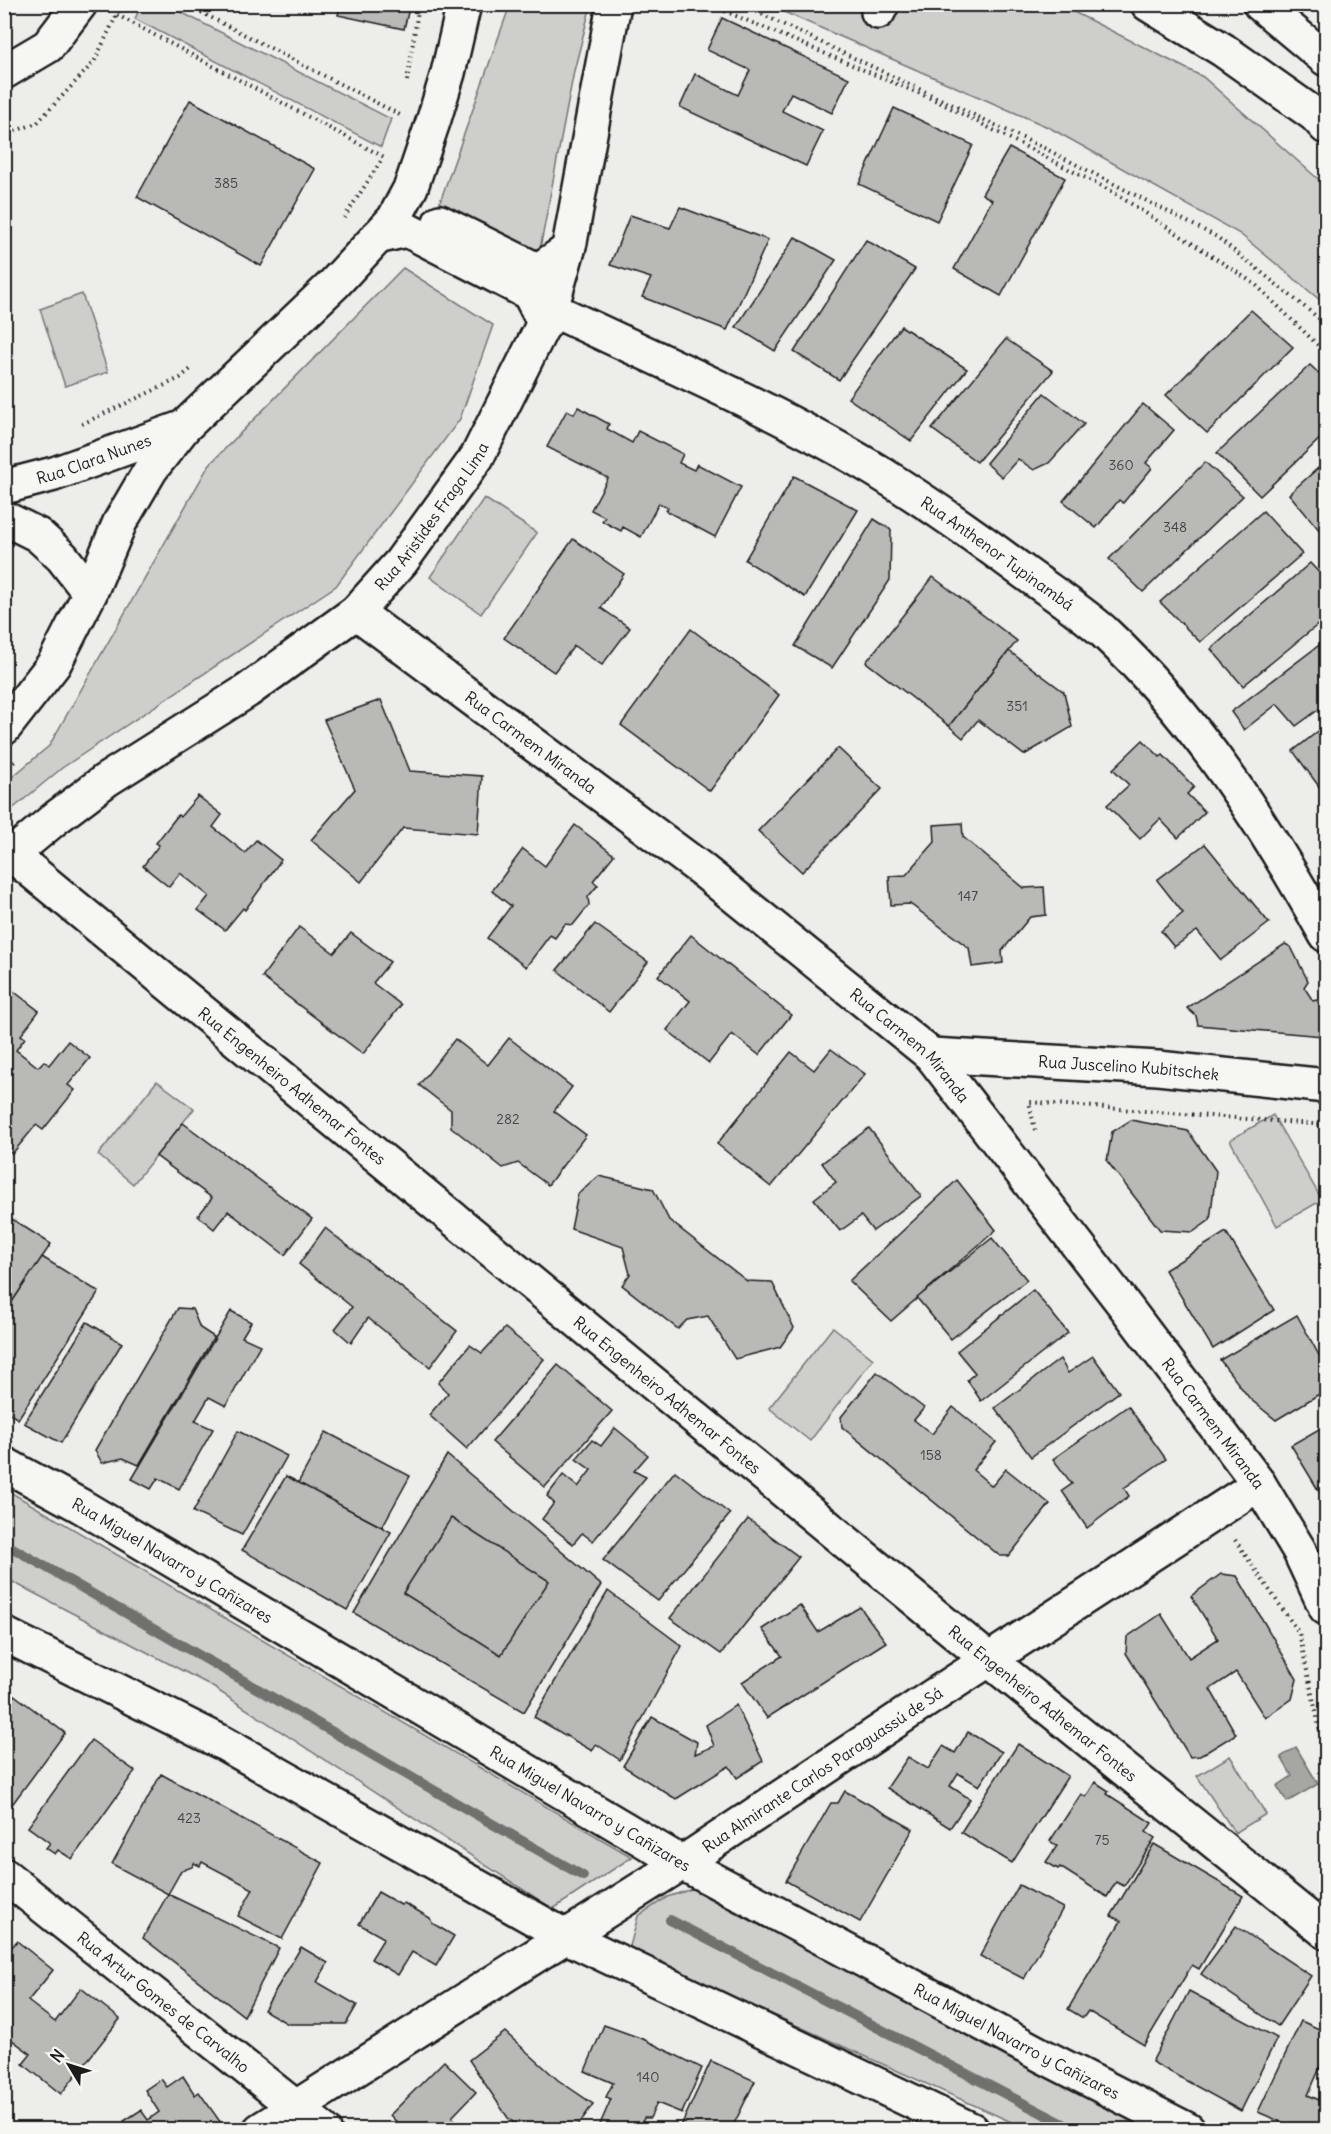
<svg xmlns="http://www.w3.org/2000/svg" width="1331" height="2134" font-family="Delius,sans-serif">
<style>
.green{fill:#cececb;stroke:#757574;stroke-width:1.5}
.water{fill:#a6a6a3;stroke:#6f6f6d;stroke-width:1.5}
.lines{fill:none;stroke-linecap:round;stroke-linejoin:round}
.stream{stroke:#6f6f6d;stroke-width:10}
.building{fill:#b9b9b6;stroke:#1c1c1c;stroke-width:1.5}
.minor-casing{stroke:#1c1c1c;stroke-width:38}
.major-casing{stroke:#1c1c1c;stroke-width:38}
.path{stroke:#1c1c1c;stroke-width:4;stroke-dasharray:1.5 4.5;stroke-linecap:butt}
.minor{stroke:#f6f6f2;stroke-width:33}
.major{stroke:#f6f6f2;stroke-width:33}
.labels{text-anchor:middle;stroke-width:5;stroke-linejoin:round;paint-order:stroke}
.number-label{font-size:14px;fill:#434342}
.street-label{font-size:16px;fill:#1c1c1c;stroke:#f6f6f2}
</style>
<rect width="100%" height="100%" fill="#edede9"/>
<filter id="ink" filterUnits="userSpaceOnUse"><feTurbulence type="fractalNoise" baseFrequency=".0167" numOctaves="2"/><feDisplacementMap in="SourceGraphic" scale="12" xChannelSelector="R" yChannelSelector="G"/><feConvolveMatrix kernelMatrix="1 2 1 2 8 2 1 2 1" color-interpolation-filters="sRGB"/></filter>
<g filter="url(#ink)">
<g class="green">
<polygon points="141,5 167,5 391,119 381,147 135,19"/>
<polygon points="510,5 591,5 574,71 536,270 436,213"/>
<polygon points="768,5 1060,5 1203,77 1326,186 1326,305 1240,234 1050,128"/>
<polygon points="403,268 493,325 460,419 336,586 62,768 5,815 5,783 49,746 209,465"/>
<polygon points="82,294 108,372 65,386 40,309"/>
<polygon points="484,498 537,533 481,614 430,577"/>
<polygon points="157,1081 194,1109 133,1184 98,1155"/>
<polygon points="1273,1115 1322,1200 1277,1226 1230,1140"/>
<polygon points="833,1327 873,1359 810,1441 769,1408"/>
<polygon points="4,1489 5,1489 632,1857 553,1909 208,1684 5,1578"/>
<polygon points="1230,1756 1266,1814 1235,1833 1197,1776"/>
<polygon points="695,1888 1165,2129 1027,2129 629,1950 638,1916 667,1897"/>
</g>
<polygon class="water" points="1296,1747 1318,1784 1287,1802 1277,1786 1292,1776 1281,1757"/>
<g class="lines">
<g class="stream">
<polyline points="4,1543 583,1876"/>
<polyline points="670,1920 1075,2130"/>
</g>
</g>
<g class="building">
<polygon points="286,4 310,4 309,9"/>
<polygon points="338,4 410,4 404,29 338,15 340,5"/>
<polygon points="722,18 849,78 832,113 791,93 782,111 823,131 806,166 680,107 695,74 738,95 750,70 707,50"/>
<polygon points="190,100 315,169 261,266 137,197"/>
<polygon points="894,108 973,145 937,221 859,184"/>
<polygon points="1009,148 1065,178 1001,296 954,269 992,200 982,194"/>
<polygon points="680,207 768,240 727,330 642,297 651,278 610,265 630,215 670,228"/>
<polygon points="795,237 836,260 775,351 736,327"/>
<polygon points="866,240 915,269 839,380 794,352"/>
<polygon points="1251,310 1293,347 1207,433 1166,395"/>
<polygon points="901,326 967,369 911,441 848,398"/>
<polygon points="1006,339 1053,371 977,462 932,429"/>
<polygon points="1310,365 1326,380 1326,433 1260,496 1217,453"/>
<polygon points="1044,393 1084,424 1049,463 1034,470 1018,459 1002,477 986,463"/>
<polygon points="1143,404 1174,430 1146,463 1152,468 1123,503 1119,500 1096,528 1063,501"/>
<polygon points="578,407 609,424 607,429 632,443 638,431 683,454 679,463 694,470 697,464 741,487 715,537 666,511 668,508 659,503 641,537 623,527 621,531 602,521 605,517 591,510 608,478 547,447 567,410 574,414"/>
<polygon points="1326,461 1326,538 1289,494"/>
<polygon points="1205,462 1243,496 1143,592 1109,559"/>
<polygon points="794,476 858,510 805,597 745,560"/>
<polygon points="1263,511 1302,554 1200,642 1160,602"/>
<polygon points="874,519 891,530 890,580 832,668 795,646"/>
<polygon points="573,539 624,574 601,608 630,628 602,665 574,646 554,672 504,638"/>
<polygon points="1310,563 1326,580 1326,618 1243,686 1211,649"/>
<polygon points="933,577 1017,641 949,726 866,662"/>
<polygon points="691,629 779,695 710,791 621,725"/>
<polygon points="1326,640 1326,704 1296,726 1277,704 1244,730 1231,712"/>
<polygon points="1009,651 1064,692 1072,727 1024,755 978,720 963,738 949,726"/>
<polygon points="381,700 410,771 482,776 478,834 403,828 361,882 311,840 355,789 324,720"/>
<polygon points="1326,725 1326,790 1323,792 1293,751"/>
<polygon points="1143,740 1160,757 1163,755 1194,787 1187,794 1205,812 1178,838 1160,819 1140,839 1107,805 1129,785 1113,769"/>
<polygon points="838,748 882,789 802,872 758,831"/>
<polygon points="198,796 222,815 213,827 245,853 256,840 281,860 245,910 243,908 225,930 198,910 209,896 180,873 169,887 143,866 159,845 156,843 178,815 180,817"/>
<polygon points="962,823 963,837 1024,888 1044,887 1046,915 1030,917 1002,951 1003,963 972,967 969,948 910,904 891,905 889,876 906,875 935,842 934,825"/>
<polygon points="575,825 614,855 593,881 598,885 588,897 589,905 573,925 565,924 555,938 550,935 526,967 487,938 511,906 492,891 523,849 545,866"/>
<polygon points="1205,844 1269,923 1221,960 1197,931 1174,947 1161,931 1183,913 1157,880"/>
<polygon points="595,924 648,962 609,1012 557,970"/>
<polygon points="299,927 334,953 351,933 390,962 373,983 401,1005 363,1054 262,977"/>
<polygon points="691,935 791,1015 759,1055 732,1034 709,1063 667,1030 690,1001 658,976"/>
<polygon points="1285,944 1291,947 1308,981 1304,987 1313,1001 1317,1000 1326,1019 1326,1032 1323,1036 1198,1025 1196,1016 1187,1008"/>
<polygon points="12,990 39,1011 21,1035 25,1038 16,1050 38,1067 44,1061 49,1065 68,1041 90,1058 68,1085 75,1090 43,1130 36,1125 12,1154 4,1148 4,1123 12,1114 4,1108 4,1000"/>
<polygon points="509,1038 572,1087 554,1111 586,1135 548,1185 518,1163 503,1168 451,1127 451,1110 419,1085 455,1039 488,1065"/>
<polygon points="831,1049 865,1074 771,1187 717,1144 791,1052 814,1070"/>
<polygon points="1131,1120 1188,1131 1216,1171 1210,1220 1193,1232 1160,1230 1107,1161 1112,1132"/>
<polygon points="183,1123 312,1219 285,1255 228,1211 214,1229 198,1216 212,1198 156,1156"/>
<polygon points="869,1128 921,1196 873,1231 861,1216 840,1231 814,1199 836,1182 822,1163"/>
<polygon points="599,1176 653,1189 669,1220 747,1281 772,1282 794,1328 780,1347 735,1359 708,1316 687,1320 678,1329 622,1285 630,1274 623,1247 571,1229 578,1194"/>
<polygon points="957,1180 996,1230 891,1321 849,1281"/>
<polygon points="4,1214 51,1244 4,1314"/>
<polygon points="325,1228 457,1331 430,1367 368,1318 351,1343 335,1329 352,1307 299,1264"/>
<polygon points="1226,1232 1274,1310 1213,1349 1165,1270"/>
<polygon points="992,1238 1027,1280 951,1339 917,1298"/>
<polygon points="42,1257 99,1292 18,1419 4,1410 4,1314"/>
<polygon points="1033,1290 1068,1333 981,1401 967,1380 975,1373 957,1351"/>
<polygon points="178,1308 192,1309 200,1328 214,1337 139,1465 123,1458 102,1463 95,1450"/>
<polygon points="231,1311 251,1322 242,1337 260,1345 226,1406 209,1397 195,1421 213,1429 179,1489 158,1478 151,1489 132,1479"/>
<polygon points="1297,1315 1326,1368 1326,1390 1276,1420 1250,1399 1220,1360"/>
<polygon points="87,1322 122,1343 61,1443 24,1423"/>
<polygon points="505,1328 544,1359 467,1449 429,1415 448,1393 438,1383 470,1345 482,1353"/>
<polygon points="1093,1356 1119,1392 1031,1457 995,1408 1060,1359 1068,1373"/>
<polygon points="558,1365 612,1411 545,1487 492,1442"/>
<polygon points="877,1372 924,1408 914,1420 932,1434 953,1407 996,1442 973,1470 992,1486 1006,1469 1050,1504 1009,1556 1000,1556 842,1427 841,1417"/>
<polygon points="1128,1406 1166,1459 1124,1488 1129,1496 1087,1528 1062,1491 1072,1484 1053,1459"/>
<polygon points="1326,1425 1326,1503 1291,1445"/>
<polygon points="615,1428 648,1455 634,1471 646,1477 593,1541 582,1533 573,1544 542,1519 554,1503 547,1496 563,1475 578,1487 591,1470 576,1459 592,1440 601,1446"/>
<polygon points="238,1431 287,1456 242,1535 193,1512"/>
<polygon points="326,1432 410,1476 382,1527 298,1483"/>
<polygon points="447,1455 601,1585 524,1712 354,1613"/>
<polygon points="675,1471 730,1514 658,1601 603,1560"/>
<polygon points="286,1476 391,1532 347,1610 242,1550"/>
<polygon points="451,1518 549,1581 501,1655 403,1593"/>
<polygon points="748,1519 799,1557 721,1654 670,1618"/>
<polygon points="1221,1574 1237,1576 1297,1679 1292,1699 1265,1718 1236,1672 1210,1689 1236,1734 1200,1756 1190,1757 1126,1653 1127,1637 1161,1614 1189,1658 1218,1639 1191,1596"/>
<polygon points="608,1591 682,1646 620,1760 596,1744 592,1751 534,1717"/>
<polygon points="800,1605 818,1632 860,1607 886,1642 767,1718 742,1682 782,1656 762,1629"/>
<polygon points="9,1691 65,1733 5,1814 4,1734 6,1731 4,1730 4,1699"/>
<polygon points="736,1705 763,1761 737,1778 729,1766 676,1799 623,1766 652,1717 697,1742 695,1754 714,1746 706,1725"/>
<polygon points="968,1732 1002,1752 979,1786 958,1773 950,1786 970,1799 950,1828 887,1788 908,1757 928,1769 943,1746 955,1753"/>
<polygon points="91,1740 135,1771 72,1859 58,1850 55,1854 46,1848 50,1843 28,1827"/>
<polygon points="1018,1744 1068,1776 1012,1863 961,1832"/>
<polygon points="161,1774 323,1863 282,1939 238,1916 253,1889 202,1862 200,1866 194,1863 192,1867 181,1871 168,1894 112,1864"/>
<polygon points="1095,1782 1109,1791 1107,1794 1152,1823 1146,1832 1155,1838 1124,1886 1116,1882 1107,1897 1060,1867 1058,1869 1046,1862 1057,1846 1050,1841 1081,1794 1086,1797"/>
<polygon points="845,1791 913,1829 860,1922 786,1881 831,1803 838,1803"/>
<polygon points="1154,1844 1243,1896 1199,1969 1192,1965 1144,2045 1088,2011 1083,2018 1068,2009 1121,1921 1111,1916"/>
<polygon points="1019,1885 1063,1908 1024,1979 980,1956"/>
<polygon points="378,1892 401,1905 404,1903 430,1918 432,1923 454,1936 436,1966 412,1952 398,1975 371,1959 384,1938 359,1924"/>
<polygon points="168,1894 279,1948 244,2016 143,1938"/>
<polygon points="1236,1926 1311,1976 1278,2026 1201,1974"/>
<polygon points="17,1941 53,1970 28,2001 55,2022 81,1988 120,2019 61,2094 23,2064 31,2054 4,2034 4,1956"/>
<polygon points="301,1947 328,1963 317,1982 357,2005 346,2024 288,2024 264,2010"/>
<polygon points="1189,1991 1277,2038 1241,2111 1152,2062"/>
<polygon points="1301,2021 1326,2032 1326,2054 1308,2095 1326,2103 1326,2130 1300,2130 1258,2112"/>
<polygon points="604,2025 643,2039 702,2068 682,2113 657,2103 650,2118 644,2118 639,2130 598,2129 611,2099 606,2097 613,2083 585,2071"/>
<polygon points="505,2032 558,2080 593,2104 575,2130 523,2130 508,2118 469,2060"/>
<polygon points="444,2061 476,2092 452,2117 465,2130 404,2130 390,2115"/>
<polygon points="711,2061 755,2081 731,2130 679,2130"/>
<polygon points="183,2076 195,2095 199,2092 221,2123 211,2130 130,2130 124,2121 141,2110 148,2120 159,2112 145,2090 161,2079 167,2087"/>
<polygon points="505,2123 514,2130 500,2130"/>
</g>
<g class="lines">
<defs>
<g id="minor">
<polyline points="1148,4 1223,50 1315,115 1326,127"/>
<polyline points="878,12 882,4"/>
<polyline points="4,72 48,46 80,4"/>
<path id="s1" d="M551,309c109,52 223,100 326,162 50,31 97,64 144,99 27,20 57,39 82,61 93,87 162,194 223,304"/>
<path id="s2" d="M4,487l50,-13 130,-47"/>
<polyline points="4,518 38,535 62,557 90,593"/>
<path id="s3" d="M356,612l345,257 230,186 197,255 131,174 40,66 27,58"/>
<path id="s4" d="M12,855l977,805 337,272"/>
<path id="s5" d="M931,1055l227,13 168,18"/>
<path id="s6" d="M4,1464l77,42 601,357 361,193 145,74"/>
<polyline points="4,1634 223,1743 565,1936 972,2130"/>
<path id="s7" d="M4,1875l320,255"/>
<path id="s8" d="M260,2130l422,-267 251,-167 326,-212"/>
</g>
<g id="major">
<polyline points="1260,4 1326,59"/>
<polyline points="440,222 535,269 543,267 568,250"/>
<polyline points="377,237 407,230 529,293 545,324"/>
<polyline points="4,728 54,664 90,593 120,522 151,469 184,427 334,284 394,219 411,187 434,119 448,73 464,4"/>
<path id="s9" d="M4,861l53,-44 49,-37 141,-89 109,-79 45,-50 76,-105 74,-148 19,-67 44,-238"/>
</g>
</defs>
<use href="#minor" class="minor-casing"/>
<use href="#major" class="major-casing"/>
<g class="path">
<polyline points="185,4 400,115"/>
<polyline points="708,4 937,101 1113,192 1255,284 1326,353"/>
<polyline points="740,4 1048,150 1217,237 1321,320 1326,327"/>
<polyline points="117,15 384,157"/>
<polyline points="407,81 419,4"/>
<polyline points="4,135 37,123 94,62 122,4"/>
<polyline points="344,218 381,161"/>
<polyline points="82,424 180,378 192,368"/>
<polyline points="4,770 15,761"/>
<polyline points="1035,1130 1029,1102 1326,1125"/>
<polyline points="1235,1540 1299,1633 1326,1759"/>
</g>
<use href="#minor" class="minor"/>
<use href="#major" class="major"/>
</g>
</g>
<g class="labels">
<g class="number-label">
<text x="226" y="188">385</text>
<text x="1121" y="470">360</text>
<text x="1175" y="532">348</text>
<text x="1017" y="711">351</text>
<text x="968" y="901">147</text>
<text x="508" y="1124">282</text>
<text x="931" y="1460">158</text>
<text x="189" y="1823">423</text>
<text x="1102" y="1845">75</text>
<text x="648" y="2082">140</text>
</g>
<g class="street-label">
<text dy="6" stroke="none"><textPath href="#s2" startOffset="94">Rua Clara Nunes</textPath></text>
<text dy="6" stroke="none"><textPath href="#s9" startOffset="554">Rua Aristides Fraga Lima</textPath></text>
<text dy="6" stroke="none"><textPath href="#s1" startOffset="510">Rua Anthenor Tupinambá</textPath></text>
<text dy="6" stroke="none"><textPath href="#s3" startOffset="218">Rua Carmem Miranda</textPath></text>
<text dy="6" stroke="none"><textPath href="#s3" startOffset="704">Rua Carmem Miranda</textPath></text>
<text dy="6" stroke="none"><textPath href="#s5" startOffset="198">Rua Juscelino Kubitschek</textPath></text>
<text dy="6" stroke="none"><textPath href="#s4" startOffset="363">Rua Engenheiro Adhemar Fontes</textPath></text>
<text dy="6" stroke="none"><textPath href="#s4" startOffset="849">Rua Engenheiro Adhemar Fontes</textPath></text>
<text dy="6" stroke="none"><textPath href="#s3" startOffset="1190">Rua Carmem Miranda</textPath></text>
<text dy="6" stroke="none"><textPath href="#s6" startOffset="194">Rua Miguel Navarro y Cañizares</textPath></text>
<text dy="6" stroke="none"><textPath href="#s4" startOffset="1335">Rua Engenheiro Adhemar Fontes</textPath></text>
<text dy="6" stroke="none"><textPath href="#s8" startOffset="668">Rua Almirante Carlos Paraguassú de Sá</textPath></text>
<text dy="6" stroke="none"><textPath href="#s6" startOffset="680">Rua Miguel Navarro y Cañizares</textPath></text>
<text dy="6" stroke="none"><textPath href="#s7" startOffset="204">Rua Artur Gomes de Carvalho</textPath></text>
<text dy="6" stroke="none"><textPath href="#s6" startOffset="1166">Rua Miguel Navarro y Cañizares</textPath></text>
</g>
</g>
<rect width="1331" height="2134" fill="none" stroke="#f6f6f2" stroke-width="24"/>
<rect x="12" y="12" width="1307" height="2110" fill="none" stroke="#1c1c1c" stroke-width="2" filter="url(#ink)"/>
<g transform="translate(69 2065) rotate(308)" stroke="#f6f6f2" stroke-width="4.5" paint-order="stroke">
<path d="M0-4.5L10 22L0 15L-10 22Z" fill="#1c1c1c"/>
<text y="-9" font-size="16" font-weight="bold" text-anchor="middle" fill="#1c1c1c">N</text>
</g>
</svg>
